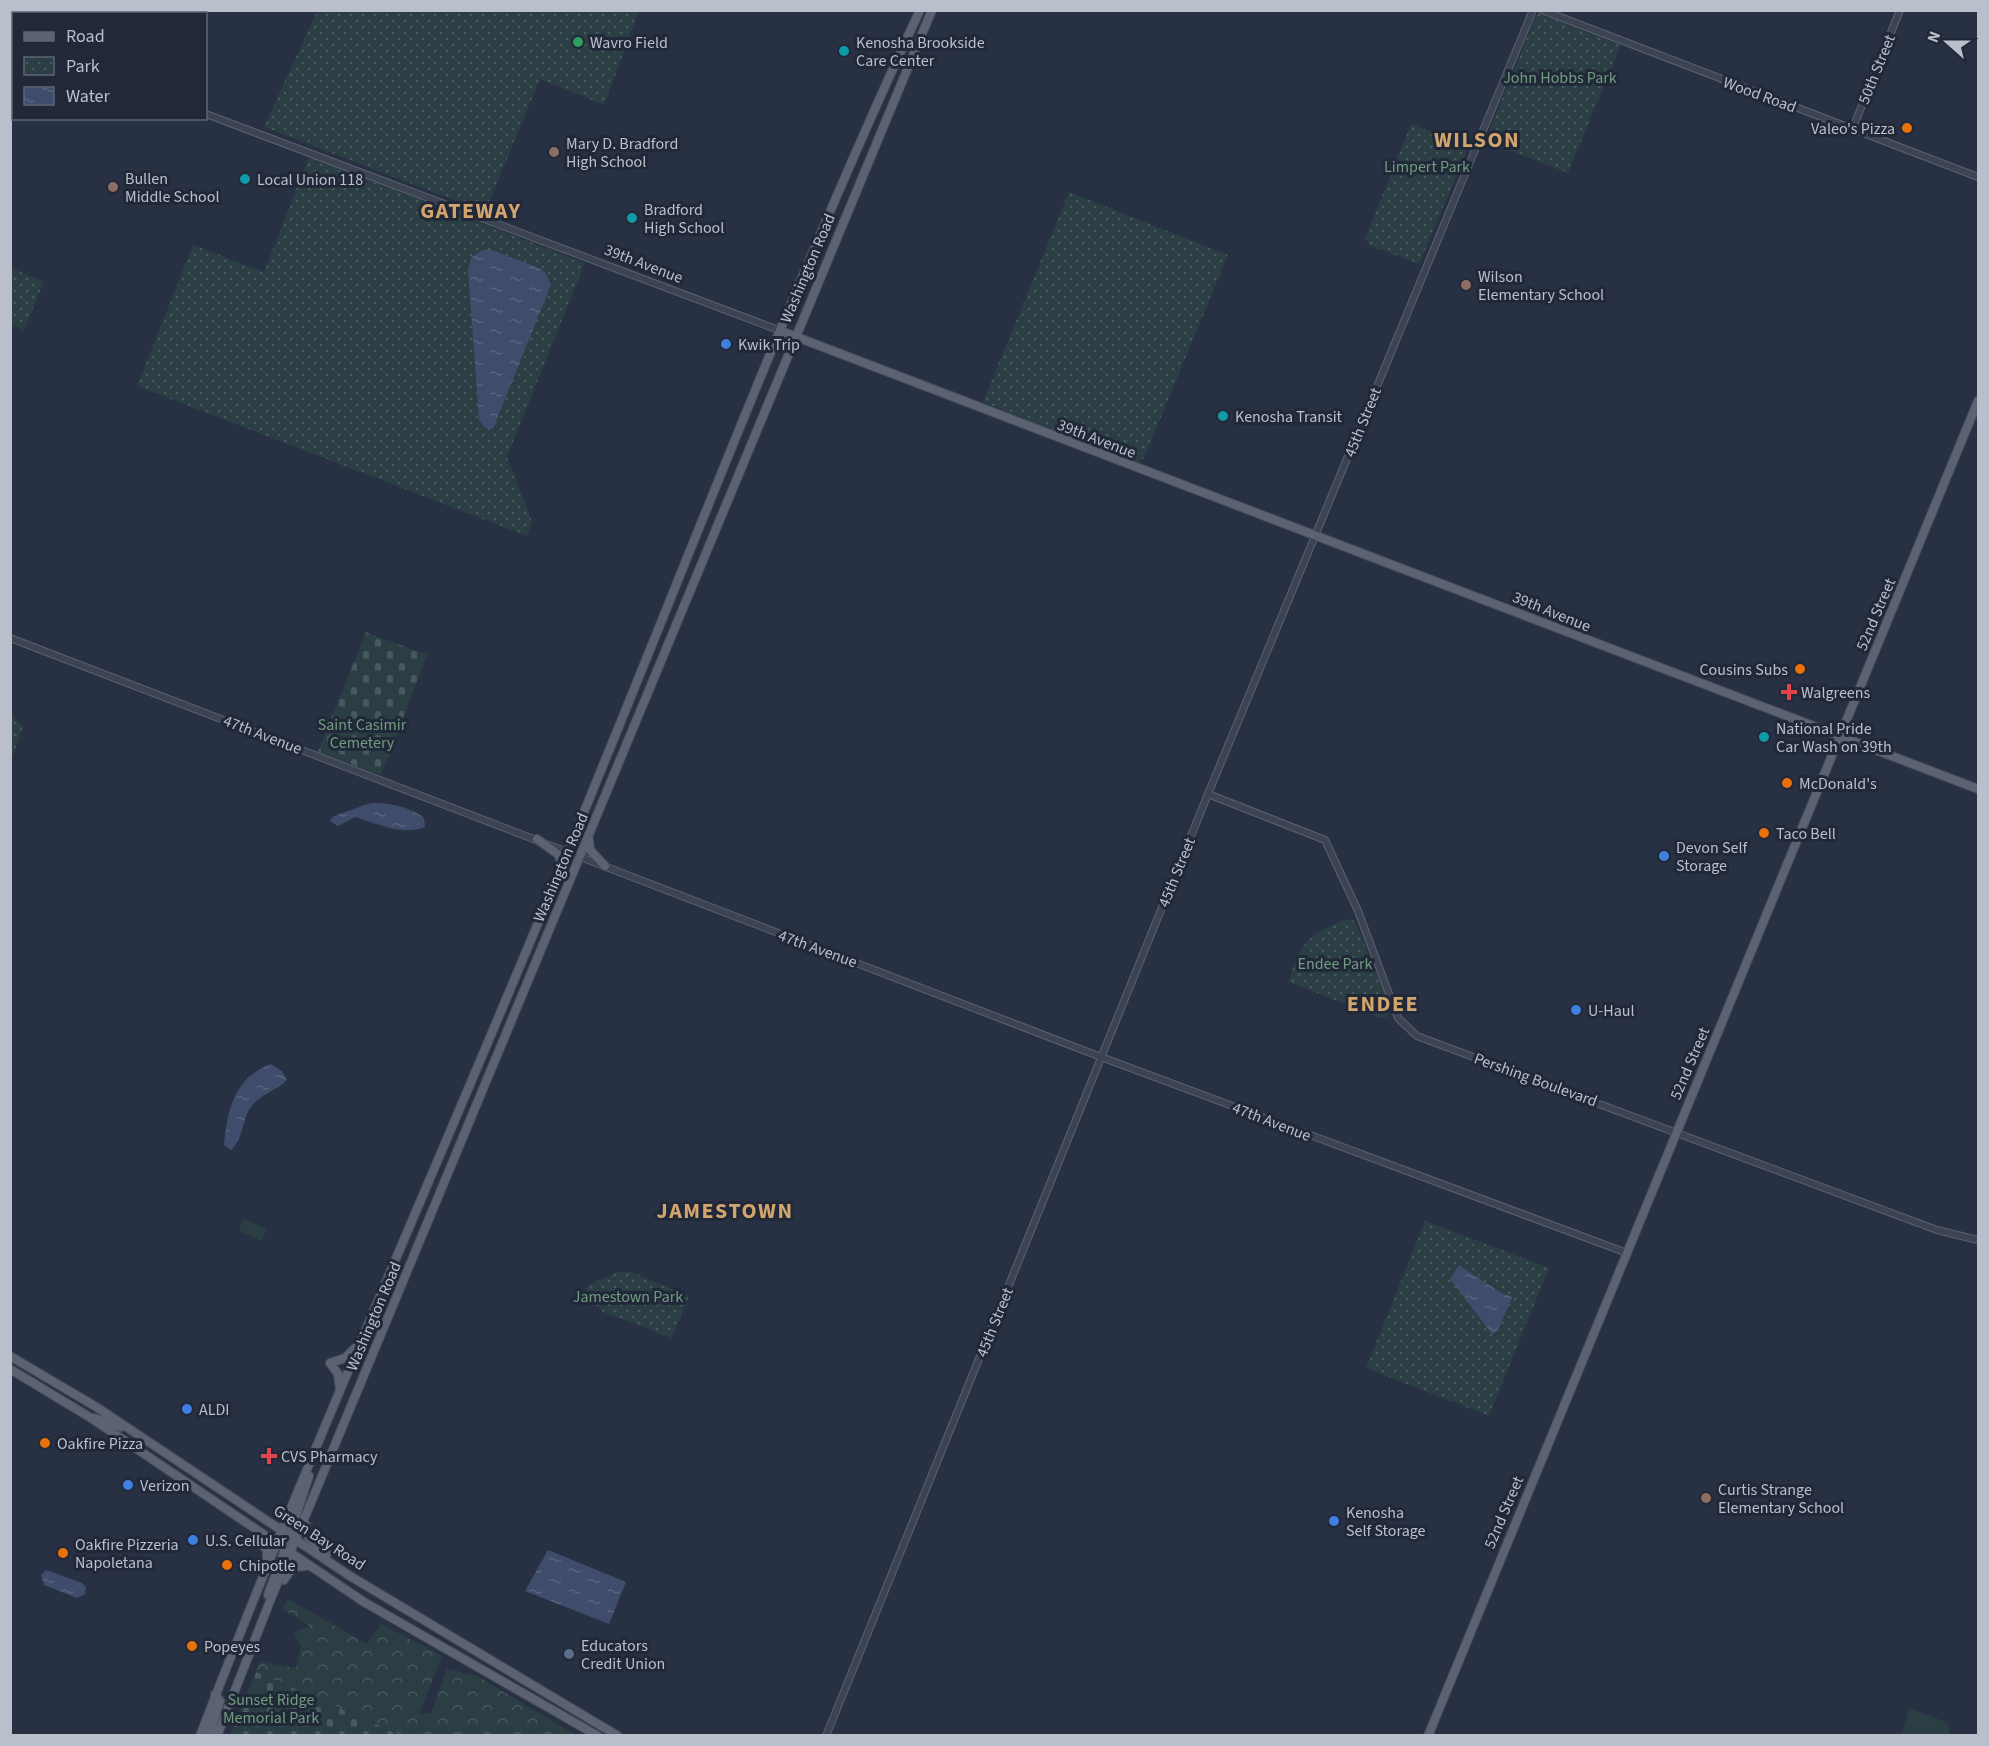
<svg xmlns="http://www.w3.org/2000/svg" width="1989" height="1746" font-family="'Source Sans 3',sans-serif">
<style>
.green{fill:#2a3e44}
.forest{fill:url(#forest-crowns)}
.cemetery{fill:url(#cemetery-stones)}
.park{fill:url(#park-dots)}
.water{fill:url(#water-ripples)}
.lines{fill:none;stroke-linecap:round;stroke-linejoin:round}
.minor-casing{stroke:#5b6170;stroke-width:8}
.major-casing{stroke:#464c5c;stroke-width:10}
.minor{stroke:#3c4352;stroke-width:6}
.major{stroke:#5b6272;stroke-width:8}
.leisure-dot{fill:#2e9e5b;stroke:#212838;stroke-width:2}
.culture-dot{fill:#0f9aa8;stroke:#212838;stroke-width:2}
.food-dot{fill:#e8710a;stroke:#212838;stroke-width:2}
.education-dot{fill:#8d6e63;stroke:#212838;stroke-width:2}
.shop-dot{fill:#3f7fe0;stroke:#212838;stroke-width:2}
.health-dot{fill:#e0444e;stroke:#212838;stroke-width:2}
.service-dot{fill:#5c6f8a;stroke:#212838;stroke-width:2}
.labels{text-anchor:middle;stroke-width:6;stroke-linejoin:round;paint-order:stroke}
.poi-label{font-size:16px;fill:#babfcc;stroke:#212838;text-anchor:start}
.street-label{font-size:16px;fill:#babfcc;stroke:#212838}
.park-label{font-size:16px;fill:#729c80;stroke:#212838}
.district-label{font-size:22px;font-weight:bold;letter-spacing:1.5px;fill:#d3a56e;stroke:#212838}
</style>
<defs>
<pattern id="forest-crowns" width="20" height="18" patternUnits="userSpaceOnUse" patternTransform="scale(1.5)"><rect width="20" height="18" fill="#2a3e44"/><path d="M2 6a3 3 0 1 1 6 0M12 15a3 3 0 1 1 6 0" fill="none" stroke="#47585e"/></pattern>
<pattern id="cemetery-stones" width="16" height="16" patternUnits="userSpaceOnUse" patternTransform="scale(1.5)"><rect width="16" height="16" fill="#2a3e44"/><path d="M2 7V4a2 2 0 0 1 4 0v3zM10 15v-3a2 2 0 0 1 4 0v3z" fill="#47585e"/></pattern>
<pattern id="park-dots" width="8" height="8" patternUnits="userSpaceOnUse" patternTransform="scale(1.5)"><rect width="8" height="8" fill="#2a3e44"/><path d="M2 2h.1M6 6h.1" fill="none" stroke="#47585e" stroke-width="1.8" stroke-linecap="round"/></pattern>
<pattern id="water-ripples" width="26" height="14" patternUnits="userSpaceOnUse" patternTransform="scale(1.5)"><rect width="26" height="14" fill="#3f4c6b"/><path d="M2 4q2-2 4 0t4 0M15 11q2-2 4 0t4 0" fill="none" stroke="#59647f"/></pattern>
</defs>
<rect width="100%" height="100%" fill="#283143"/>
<g class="green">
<polygon points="243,1219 267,1229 262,1241 239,1231"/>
<polygon points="1909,1708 1946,1722 1950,1729 1947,1735 1902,1735"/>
</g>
<polygon class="forest" points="288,1599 367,1644 381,1624 442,1656 419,1714 431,1713 447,1669 477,1676 576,1735 401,1735 256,1672 260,1662 296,1668 301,1647 294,1632 310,1626 282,1609"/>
<g class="cemetery">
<polygon points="366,632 427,655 381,775 318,752"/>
<polygon points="256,1672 401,1735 230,1735"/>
</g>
<g class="park">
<polygon points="317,11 317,10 639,11 604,105 540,79 485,212 264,127"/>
<polygon points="1537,13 1621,45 1568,173 1485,141"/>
<polygon points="1411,124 1469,146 1419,264 1371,246 1365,239"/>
<polygon points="309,157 585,263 507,457 532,521 527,536 137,386 193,245 264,272"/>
<polygon points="1069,192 1228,255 1144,458 1138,462 983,402"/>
<polygon points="11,268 44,282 24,330 11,324"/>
<polygon points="11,714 23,727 11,761"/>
<path d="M1347,919l8,2 35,87 -3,9 -6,1 -92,-36c10,-41 22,-48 58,-63z"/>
<polygon points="1425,1221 1549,1268 1489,1416 1366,1368"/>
<polygon points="617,1272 631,1272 689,1296 672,1338 603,1312 593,1302 585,1287"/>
</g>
<g class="water">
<polygon points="483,250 492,250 539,268 545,272 551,285 493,429 485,428 479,420 468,269 472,257"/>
<path d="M371,803c17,-1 40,4 53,15l1,9c-24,9 -46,-3 -70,-10l-17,9 -8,-5 4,-5z"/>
<path d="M271,1064l11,7 5,9c-11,12 -29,14 -38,30 -7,13 -6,29 -18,40l-7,-5c3,-34 10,-68 47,-81z"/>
<polygon points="1459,1265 1501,1293 1512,1297 1498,1331 1492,1334 1450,1279"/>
<polygon points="548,1550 626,1582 609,1624 525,1591"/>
<polygon points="46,1570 82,1583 86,1587 85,1594 77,1598 44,1585 41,1575"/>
</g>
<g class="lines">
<defs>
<g id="minor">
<polyline points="1542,10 1978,177"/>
<polyline points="10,41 14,42"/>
<polyline points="206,114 781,331"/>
<polyline points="1853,128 1900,10"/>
<polyline points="10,638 1101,1057 1627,1253"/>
<polyline points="1208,794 1325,840 1358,911 1398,1018 1417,1036 1937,1230 1978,1240"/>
<polyline points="826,1736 1208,794 1533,10"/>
</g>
<g id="major">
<polyline points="781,331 1978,789"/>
<polyline points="537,839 559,855 561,865"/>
<polyline points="589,840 590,850 605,866"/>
<polyline points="10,1356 98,1408 350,1576 618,1736"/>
<polyline points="10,1369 91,1418 364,1602 598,1736"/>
<polyline points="340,1390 338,1374 330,1363 345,1358 355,1348"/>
<polyline points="94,1418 121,1427"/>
<polyline points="306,1525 308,1537 327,1554"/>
<polyline points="255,1536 267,1550 267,1560"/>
<polyline points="288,1540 309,1476"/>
<polyline points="284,1580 293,1567 306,1566"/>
<path d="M268,1595c5,-18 24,-47 14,-64"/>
<path d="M200,1736c109,-284 234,-561 350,-842 123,-294 235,-594 370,-884"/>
<polyline points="209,1736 220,1701 215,1694"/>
<polyline points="217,1736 272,1596 932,10"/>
<polyline points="1428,1736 1978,401"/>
</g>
</defs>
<use href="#minor" class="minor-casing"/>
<use href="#major" class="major-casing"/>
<use href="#minor" class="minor"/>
<use href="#major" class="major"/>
</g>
<circle class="leisure-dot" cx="578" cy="42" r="6"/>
<g class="culture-dot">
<circle cx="844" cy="51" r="6"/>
<circle cx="245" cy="179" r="6"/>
<circle cx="632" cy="218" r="6"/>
<circle cx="1223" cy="416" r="6"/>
<circle cx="1764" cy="737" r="6"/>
</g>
<g class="food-dot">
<circle cx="1907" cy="128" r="6"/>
<circle cx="1800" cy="669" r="6"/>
<circle cx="1787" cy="783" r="6"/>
<circle cx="1764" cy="833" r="6"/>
<circle cx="45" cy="1443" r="6"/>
<circle cx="63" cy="1553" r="6"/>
<circle cx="227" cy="1565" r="6"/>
<circle cx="192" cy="1646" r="6"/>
</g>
<g class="education-dot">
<circle cx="554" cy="152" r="6"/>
<circle cx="113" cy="187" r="6"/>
<circle cx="1466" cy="285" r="6"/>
<circle cx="1706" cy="1498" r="6"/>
</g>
<g class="shop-dot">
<circle cx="726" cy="344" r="6"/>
<circle cx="1664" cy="856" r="6"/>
<circle cx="1576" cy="1010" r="6"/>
<circle cx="187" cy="1409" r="6"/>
<circle cx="128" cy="1485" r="6"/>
<circle cx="1334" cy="1521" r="6"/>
<circle cx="193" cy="1540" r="6"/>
</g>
<g class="health-dot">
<path d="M1786 683h6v6h6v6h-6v6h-6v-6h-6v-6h6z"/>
<path d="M266 1447h6v6h6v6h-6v6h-6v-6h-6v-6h6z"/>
</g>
<circle class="service-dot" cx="569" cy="1654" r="6"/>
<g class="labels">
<g class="poi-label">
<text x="590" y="48">Wavro Field</text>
<text x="856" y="48">Kenosha Brookside<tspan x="856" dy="18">Care Center</tspan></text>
<text x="1895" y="134" text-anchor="end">Valeo's Pizza</text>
<text x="566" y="149">Mary D. Bradford<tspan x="566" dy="18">High School</tspan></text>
<text x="125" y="184">Bullen<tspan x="125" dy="18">Middle School</tspan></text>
<text x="257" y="185">Local Union 118</text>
<text x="644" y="215">Bradford<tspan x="644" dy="18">High School</tspan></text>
<text x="1478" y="282">Wilson<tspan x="1478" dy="18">Elementary School</tspan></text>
<text x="738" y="350">Kwik Trip</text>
<text x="1235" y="422">Kenosha Transit</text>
<text x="1788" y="675" text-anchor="end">Cousins Subs</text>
<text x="1801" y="698">Walgreens</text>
<text x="1776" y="734">National Pride<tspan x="1776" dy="18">Car Wash on 39th</tspan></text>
<text x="1799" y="789">McDonald's</text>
<text x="1776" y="839">Taco Bell</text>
<text x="1676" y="853">Devon Self<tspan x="1676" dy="18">Storage</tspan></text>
<text x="1588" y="1016">U-Haul</text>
<text x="199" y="1415">ALDI</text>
<text x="57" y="1449">Oakfire Pizza</text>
<text x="281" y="1462">CVS Pharmacy</text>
<text x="140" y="1491">Verizon</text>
<text x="1718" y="1495">Curtis Strange<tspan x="1718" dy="18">Elementary School</tspan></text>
<text x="1346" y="1518">Kenosha<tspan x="1346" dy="18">Self Storage</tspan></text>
<text x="205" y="1546">U.S. Cellular</text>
<text x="75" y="1550">Oakfire Pizzeria<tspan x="75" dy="18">Napoletana</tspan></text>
<text x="239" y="1571">Chipotle</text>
<text x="581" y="1651">Educators<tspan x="581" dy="18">Credit Union</tspan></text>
<text x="204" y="1652">Popeyes</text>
</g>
<g class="street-label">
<text transform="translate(1876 69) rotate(-68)" y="6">50th Street</text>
<text transform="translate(1760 94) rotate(20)" y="6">Wood Road</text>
<text transform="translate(644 263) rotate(21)" y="6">39th Avenue</text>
<text transform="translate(807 268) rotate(-67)" y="6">Washington Road</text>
<text transform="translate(1362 422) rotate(-68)" y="6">45th Street</text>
<text transform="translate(1097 438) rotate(21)" y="6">39th Avenue</text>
<text transform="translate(1552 611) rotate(22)" y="6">39th Avenue</text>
<text transform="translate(1875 614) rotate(-67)" y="6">52nd Street</text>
<text transform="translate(263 734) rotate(21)" y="6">47th Avenue</text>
<text transform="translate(560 867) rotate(-67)" y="6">Washington Road</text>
<text transform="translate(1176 872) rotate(-68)" y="6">45th Street</text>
<text transform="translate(818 948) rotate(20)" y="6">47th Avenue</text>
<text transform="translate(1689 1063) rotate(-67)" y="6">52nd Street</text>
<text transform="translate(1536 1079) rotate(20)" y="6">Pershing Boulevard</text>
<text transform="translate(1272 1121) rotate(21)" y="6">47th Avenue</text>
<text transform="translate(373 1316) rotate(-67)" y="6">Washington Road</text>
<text transform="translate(994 1322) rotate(-68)" y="6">45th Street</text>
<text transform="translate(1503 1512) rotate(-67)" y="6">52nd Street</text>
<text transform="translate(320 1537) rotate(33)" y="6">Green Bay Road</text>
</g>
<g class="park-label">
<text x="1560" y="83">John Hobbs Park</text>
<text x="1427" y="172">Limpert Park</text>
<text x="362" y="730">Saint Casimir<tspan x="362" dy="18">Cemetery</tspan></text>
<text x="1335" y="969">Endee Park</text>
<text x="628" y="1302">Jamestown Park</text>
<text x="271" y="1705">Sunset Ridge<tspan x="271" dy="18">Memorial Park</tspan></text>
</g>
<g class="district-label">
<text x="1477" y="147">WILSON</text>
<text x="471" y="218">GATEWAY</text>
<text x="1383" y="1011">ENDEE</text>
<text x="725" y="1218">JAMESTOWN</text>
</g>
</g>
<rect width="1989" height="1746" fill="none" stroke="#babfcc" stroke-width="24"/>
<rect x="12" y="12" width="195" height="108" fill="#212838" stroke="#5e6473" stroke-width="1.5"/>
<rect x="24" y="32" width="30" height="9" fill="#5b6272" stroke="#5e6473" stroke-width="1.5"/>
<text x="66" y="42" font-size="18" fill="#babfcc">Road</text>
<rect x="24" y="57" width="30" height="18" fill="url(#park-dots)" stroke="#5e6473" stroke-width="1.5"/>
<text x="66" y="72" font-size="18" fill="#babfcc">Park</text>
<rect x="24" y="87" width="30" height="18" fill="url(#water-ripples)" stroke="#5e6473" stroke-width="1.5"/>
<text x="66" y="102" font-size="18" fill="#babfcc">Water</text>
<g transform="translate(1947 42) rotate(291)" stroke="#212838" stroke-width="4.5" paint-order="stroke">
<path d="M0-4.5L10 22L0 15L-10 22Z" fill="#babfcc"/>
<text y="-9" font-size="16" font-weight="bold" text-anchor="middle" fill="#babfcc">N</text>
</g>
</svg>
